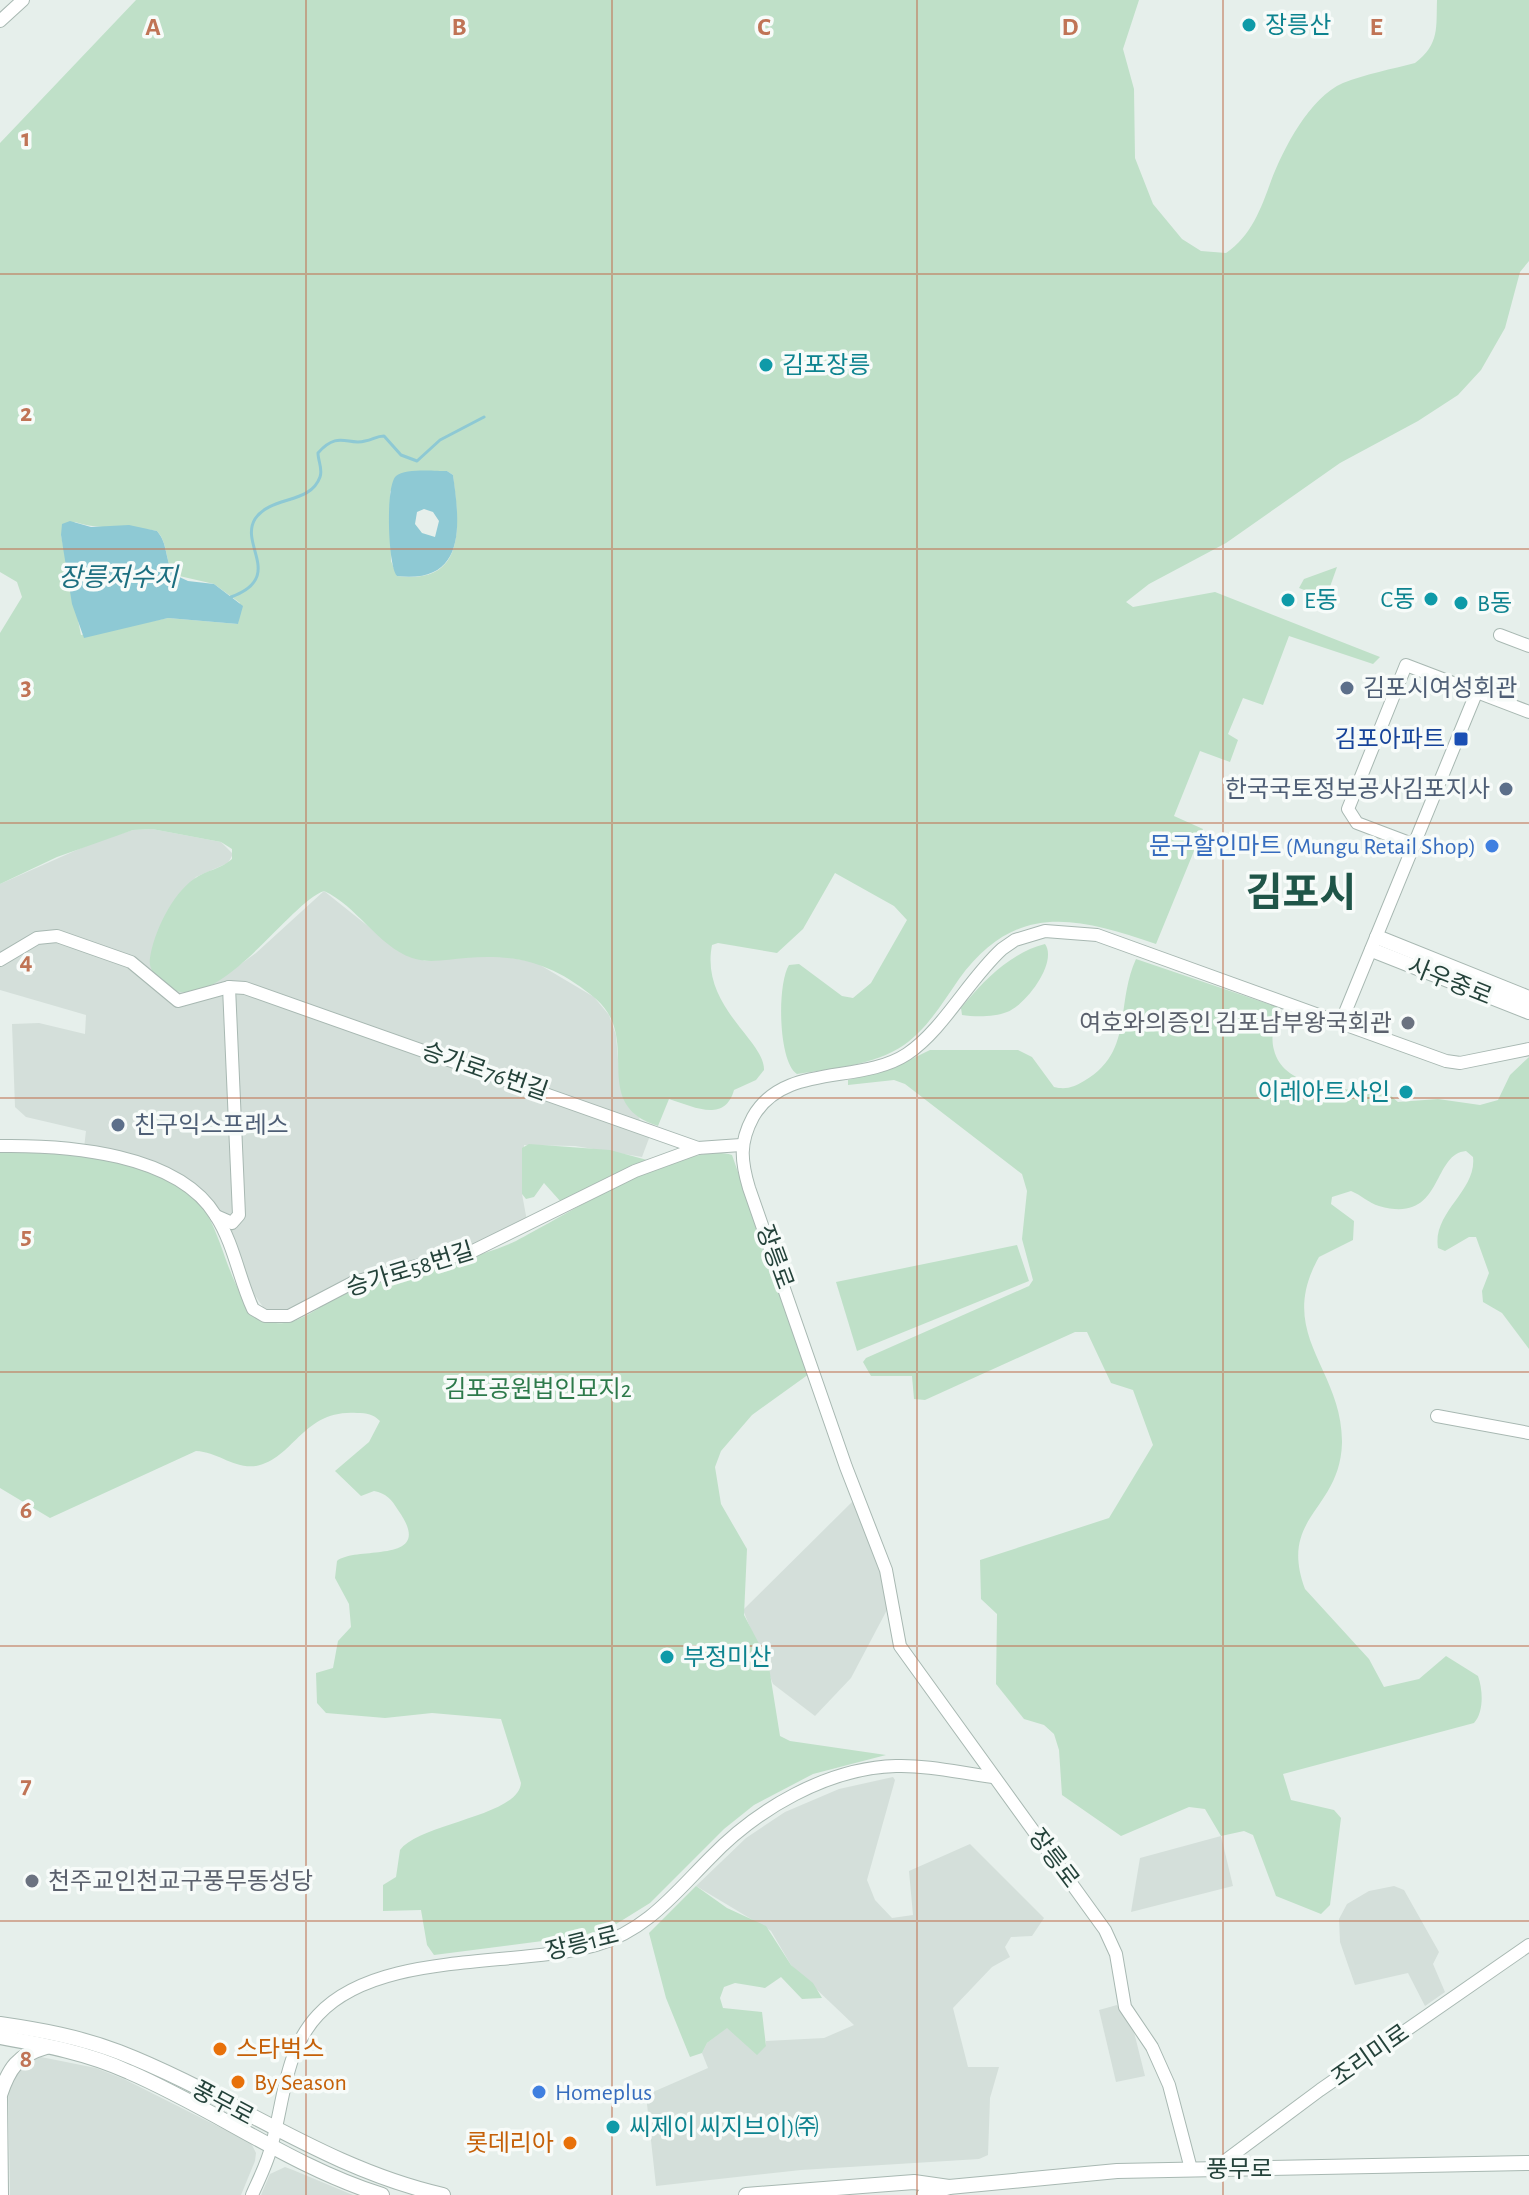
<svg xmlns="http://www.w3.org/2000/svg" width="1529" height="2195" font-family="'Alegreya Sans','Noto Sans KR',sans-serif">
<style>
.built{fill:#d4dfda}
.green{fill:#bfe0c8;fill-rule:evenodd}
.water{fill:#8ec9d4;fill-rule:evenodd}
.lines{fill:none;stroke-linecap:round;stroke-linejoin:round}
.stream{stroke:#8ec9d4;stroke-width:3}
.minor-casing{stroke:#a8b8b2;stroke-width:14}
.tertiary-casing{stroke:#a8b8b2;stroke-width:16}
.minor{stroke:#fff;stroke-width:12}
.tertiary{stroke:#fff;stroke-width:14}
.grid{fill:none;stroke:#c07456;stroke-width:2;stroke-opacity:0.55}
.culture-dot{fill:#0f9aa8;stroke:#f7fbf9;stroke-width:3}
.service-dot{fill:#5c6f8a;stroke:#f7fbf9;stroke-width:3}
.transit-dot{fill:#1a4fb4;stroke:#f7fbf9;stroke-width:3}
.shop-dot{fill:#3f7fe0;stroke:#f7fbf9;stroke-width:3}
.worship-dot{fill:#6b7280;stroke:#f7fbf9;stroke-width:3}
.food-dot{fill:#e8710a;stroke:#f7fbf9;stroke-width:3}
.labels{text-anchor:middle;stroke-width:7;stroke-linejoin:round;paint-order:stroke}
.culture-label{font-size:24px;fill:#0d838f;stroke:#f7fbf9;text-anchor:start}
.service-label{font-size:24px;fill:#4e5e75;stroke:#f7fbf9;text-anchor:start}
.transit-label{font-size:24px;fill:#164399;stroke:#f7fbf9;text-anchor:end}
.shop-label{font-size:24px;fill:#366cbe;stroke:#f7fbf9;text-anchor:end}
.street-label{font-size:24px;fill:#24423a;stroke:#f7fbf9}
.worship-label{font-size:24px;fill:#5b616d;stroke:#f7fbf9;text-anchor:end}
.park-label{font-size:24px;fill:#2d7a4b;stroke:#f7fbf9}
.food-label{font-size:24px;fill:#c56008;stroke:#f7fbf9;text-anchor:start}
.water-label{font-size:26px;font-style:italic;fill:#1c6f80;stroke:#f7fbf9}
.town-label{font-size:40px;font-weight:bold;fill:#1f5548;stroke:#f7fbf9}
.grid-label{font-size:26px;text-anchor:middle;font-weight:bold;fill:#c07456;stroke:#f7fbf9;stroke-width:7;stroke-linejoin:round;paint-order:stroke}
</style>
<rect width="100%" height="100%" fill="#e6efeb"/>
<g class="built">
<polygon points="152,829 221,842 233,854 228,863 196,877 169,911 150,964 159,979 220,979 256,953 324,891 398,950 425,961 494,955 535,962 594,997 609,1015 616,1035 619,1072 640,1120 654,1125 642,1157 575,1146 524,1145 522,1194 527,1221 475,1246 342,1282 287,1311 265,1310 252,1291 206,1195 192,1182 147,1160 84,1148 86,1131 26,1117 15,1107 12,1024 39,1023 85,1034 86,1015 0,990 0,884 97,841 133,830"/>
<polygon points="854,1500 879,1566 888,1608 851,1678 815,1716 773,1684 743,1610"/>
<polygon points="893,1777 895,1780 867,1880 875,1900 892,1918 913,1915 909,1871 970,1844 1044,1918 1032,1936 1011,1937 1005,1947 1010,1957 992,1967 953,2008 968,2067 999,2067 990,2098 988,2155 979,2159 801,2170 656,2186 646,2095 708,2068 702,2053 707,2043 727,2027 766,2046 766,2041 824,2038 854,2025 791,1965 771,1931 696,1886 746,1838 785,1812 839,1789"/>
<polygon points="1221,1836 1233,1886 1131,1912 1140,1858"/>
<polygon points="1394,1886 1404,1890 1439,1952 1433,1964 1445,1992 1425,2006 1408,1973 1355,1985 1340,1942 1339,1919 1347,1904 1369,1891"/>
<polygon points="1117,2005 1134,2032 1145,2076 1116,2082 1099,2010"/>
<polygon points="36,2056 96,2068 124,2079 251,2143 256,2153 255,2161 241,2195 10,2195 8,2087 15,2068"/>
<polygon points="285,2167 293,2170 353,2195 261,2195 270,2174"/>
</g>
<g class="green">
<path d="M136,0h1003l-16,49 11,40 1,69 18,46 29,35 19,12 25,2c25,-17 35,-44 45,-72 12,-32 39,-84 72,-98 23,-9 49,-14 72,-20 25,-19 21,-36 22,-63h92v261l-9,11 -15,56 -24,42 -23,25 -40,26 -78,42 -114,80 -77,41 -23,18 7,5 82,-15 165,65 -7,7 -84,-28 -26,69 -20,-7 -15,36 10,6 -8,22 -30,-11 -26,65 29,13 -47,115c-80,-27 -140,-43 -197,35 -16,23 -32,50 -55,66 -31,21 -71,23 -107,29 -19,-12 -20,-90 -8,-109l10,-1 43,32 11,2 18,-15 36,-63 -13,-14 -59,-33 -32,56 -26,24 -59,-10 -6,2c-12,62 53,95 52,125l-8,10 -22,10c-9,33 -40,17 -65,9l-11,27c-70,-22 -15,-86 -62,-127 -40,-34 -78,-46 -130,-41 -17,1 -37,6 -54,0 -34,-12 -55,-52 -88,-67 -36,12 -112,134 -160,93 -8,-7 -16,-15 -14,-26 4,-26 22,-64 44,-79 12,-9 28,-10 38,-20v-10l-11,-7 -69,-13 -19,1 -76,27 -57,27v-251l22,-36 -5,-15 -17,-10v-429zM447,471l6,4c6,49 15,110 -56,101l-6,-15 -1,-69 11,-18zM75,522c27,9 54,3 82,9 12,13 7,30 18,44l39,9 26,19 -2,21 -70,-6 -87,17 -20,-100z"/>
<polygon points="1337,567 1326,598 1299,588 1304,579"/>
<path d="M1045,944c13,18 -19,61 -38,68 -12,5 -32,5 -45,3l-1,-7 5,-6c21,-25 47,-50 79,-58z"/>
<path d="M1136,959l141,48c-2,14 -7,29 -3,43 10,41 78,41 110,40l14,12 40,-3 42,6 18,-5 12,-25 19,-18v292l-27,-36 -19,-11 -1,-11 7,-18 -13,-36h-7l-24,14 -7,-3c-6,-36 39,-57 35,-91l-7,-6c-35,3 -22,74 -87,55 -10,-3 -18,-11 -28,-15l-19,6 -1,7 23,17 -1,19 -34,17c-44,78 24,111 23,186 -2,68 -64,73 -37,146l64,70 15,28 35,-8 27,-23 32,20c5,14 6,36 -4,47l-191,51 8,26 43,10 7,8 -11,87 -9,9 -45,-18 -23,-61 -9,-4 -23,5 -16,-27 -16,-2 -68,29 -59,-41 -3,-45 -5,-16 -10,-9 -20,-6 -28,-35 1,-70 -16,-15 -1,-39 129,-42 44,-73 -20,-55 -22,-7 -24,-51h-12l-150,68 -11,-1 -2,-23h-41l-8,-14 3,-4 163,-72 4,-6 -11,-41 5,-48 -5,-17 -117,-90 -11,-4 -46,5v-5l43,-11 39,-19h88l14,7 22,30c12,3 20,0 30,-6 50,-29 31,-76 52,-122z"/>
<polygon points="529,1144 610,1150 647,1160 561,1202 544,1183 534,1197 526,1199 522,1194 522,1148"/>
<path d="M0,1152c64,1 154,0 200,52 28,32 32,125 84,119 26,-3 50,-29 75,-38 51,-18 107,-21 157,-44 46,-23 166,-101 216,-86l77,219 -57,41 -31,36 -6,16 6,37 26,45 -3,66 24,46 12,75 10,5 96,14 -73,19 -59,31 -30,24 -74,74 -37,23 -32,10 -147,19 -7,-10 -6,-35 -38,1v-26l13,-8 4,-27c20,-27 119,-34 121,-67l-20,-64 -69,-6 -47,5 -59,-5 -9,-10 -1,-30 17,-5 5,-27 13,-14 -2,-23 -14,-26 2,-17c19,-16 101,5 61,-51 -6,-10 -12,-17 -24,-19l-13,5 -26,-25 34,-29 11,-21c-7,-7 -13,-8 -23,-8 -54,-4 -63,46 -101,53 -22,3 -38,-14 -60,-15l-146,67 -50,-30z"/>
<polygon points="1017,1245 1029,1281 857,1351 836,1282"/>
<polygon points="696,1886 727,1908 766,1926 791,1965 813,1983 822,1998 802,1999 781,1977 765,1988 735,1983 724,1987 720,1998 723,2008 762,2012 766,2046 757,2055 727,2028 707,2043 702,2053 690,2057 666,1998 649,1933"/>
</g>
<g class="water">
<path d="M447,471l6,4c7,49 14,109 -56,101 -9,-9 -12,-91 -1,-100 9,-8 39,-5 51,-5zM424,509l9,3 6,9 -4,16 -13,-4 -7,-9 2,-12z"/>
<path d="M70,521l21,6 38,-2 28,6c12,14 7,30 18,44l13,6 26,3 29,22 -5,18 -70,-6 -84,20 -12,-34 -11,-69 1,-11z"/>
</g>
<g class="lines">
<path class="stream" d="M231,597c54,-20 8,-52 24,-78 16,-24 55,-14 65,-42 3,-8 -2,-16 -2,-24 20,-23 30,-7 47,-12 8,-1 11,-5 19,-5l17,19 16,6 23,-21 44,-23"/>
<defs>
<g id="minor">
<polyline points="0,21 23,0"/>
<polyline points="1500,635 1529,646"/>
<polyline points="1415,845 1357,823 1348,809 1406,665 1529,712"/>
<polyline points="0,960 37,938 57,936 131,962 178,1001 229,987 245,988 698,1148 741,1145"/>
<polyline points="1342,1020 1477,691"/>
<path d="M0,1146c67,-1 178,7 216,70 18,28 23,63 37,93l12,7h24l65,-34 117,-30 164,-81 63,-23"/>
<polyline points="216,1216 232,1223 239,1215 229,987"/>
<polyline points="1437,1416 1529,1433"/>
<path d="M1191,2169l-22,-84 -17,-38 -27,-40 -9,-53 -11,-24 -205,-284 -14,-76 -40,-103 -97,-279c-8,-27 -10,-45 4,-71 31,-55 107,-32 154,-63 36,-24 62,-75 95,-105l13,-9 30,-9 52,4 349,126 14,2 69,-14"/>
<polyline points="1214,2169 1320,2090 1529,1945"/>
<path d="M252,2195c7,-16 16,-33 20,-51 12,-44 13,-94 46,-129 60,-65 197,-47 278,-70 50,-14 79,-52 114,-87 47,-49 117,-90 186,-92 32,-1 65,7 97,11"/>
</g>
<g id="tertiary">
<polyline points="1377,937 1529,998"/>
<polyline points="1372,950 1529,1012"/>
<path d="M0,2024c41,6 80,13 119,28 111,43 205,116 324,143"/>
<path d="M0,2037c44,8 88,16 129,35 86,37 163,95 253,123"/>
<path d="M0,2095c9,-27 18,-40 46,-48"/>
<polyline points="0,2098 1,2195"/>
<polyline points="949,2187 1117,2171 1529,2163"/>
<polyline points="746,2195 914,2182 949,2187 924,2195"/>
</g>
</defs>
<use href="#minor" class="minor-casing"/>
<use href="#tertiary" class="tertiary-casing"/>
<use href="#minor" class="minor"/>
<use href="#tertiary" class="tertiary"/>
</g>
<path class="grid" d="M306,0v2195M612,0v2195M917,0v2195M1223,0v2195M0,274h1529M0,549h1529M0,823h1529M0,1098h1529M0,1372h1529M0,1646h1529M0,1921h1529"/>
<g class="culture-dot">
<circle cx="1249" cy="25" r="8"/>
<circle cx="766" cy="365" r="8"/>
<circle cx="1431" cy="599" r="8"/>
<circle cx="1288" cy="600" r="8"/>
<circle cx="1461" cy="603" r="8"/>
<circle cx="1406" cy="1092" r="8"/>
<circle cx="667" cy="1657" r="8"/>
<circle cx="613" cy="2127" r="8"/>
</g>
<g class="service-dot">
<circle cx="1347" cy="688" r="8"/>
<circle cx="1506" cy="789" r="8"/>
<circle cx="118" cy="1125" r="8"/>
</g>
<rect class="transit-dot" x="1453" y="731" width="16" height="16" rx="4"/>
<g class="shop-dot">
<circle cx="1492" cy="846" r="8"/>
<circle cx="539" cy="2092" r="8"/>
</g>
<g class="worship-dot">
<circle cx="1408" cy="1023" r="8"/>
<circle cx="32" cy="1881" r="8"/>
</g>
<g class="food-dot">
<circle cx="220" cy="2049" r="8"/>
<circle cx="238" cy="2082" r="8"/>
<circle cx="570" cy="2143" r="8"/>
</g>
<g class="labels">
<g class="culture-label">
<text x="1265" y="33">장릉산</text>
<text x="782" y="373">김포장릉</text>
<text x="1415" y="607" text-anchor="end">C동</text>
<text x="1304" y="608">E동</text>
<text x="1477" y="611">B동</text>
<text x="1390" y="1100" text-anchor="end">이레아트사인</text>
<text x="683" y="1665">부정미산</text>
<text x="629" y="2135">씨제이 씨지브이)㈜</text>
</g>
<g class="service-label">
<text x="1363" y="696">김포시여성회관</text>
<text x="1490" y="797" text-anchor="end">한국국토정보공사김포지사</text>
<text x="134" y="1133">친구익스프레스</text>
</g>
<g class="transit-label">
<text x="1445" y="747">김포아파트</text>
</g>
<g class="shop-label">
<text x="1476" y="854">문구할인마트 (Mungu Retail Shop)</text>
<text x="555" y="2100" text-anchor="start">Homeplus</text>
</g>
<g class="street-label">
<text transform="translate(1450 981) rotate(22)" y="8">사우중로</text>
<text transform="translate(485 1071) rotate(19)" y="8">승가로76번길</text>
<text transform="translate(775 1257) rotate(70)" y="8">장릉로</text>
<text transform="translate(410 1269) rotate(-17)" y="8">승가로58번길</text>
<text transform="translate(1054 1858) rotate(53)" y="8">장릉로</text>
<text transform="translate(582 1943) rotate(-14)" y="8">장릉1로</text>
<text transform="translate(1370 2055) rotate(-35)" y="8">조리미로</text>
<text transform="translate(223 2103) rotate(28)" y="8">풍무로</text>
<text x="1239" y="2177">풍무로</text>
</g>
<g class="worship-label">
<text x="1392" y="1031">여호와의증인 김포남부왕국회관</text>
<text x="48" y="1889" text-anchor="start">천주교인천교구풍무동성당</text>
</g>
<g class="park-label">
<text x="538" y="1397">김포공원법인묘지2</text>
</g>
<g class="food-label">
<text x="236" y="2057">스타벅스</text>
<text x="254" y="2090">By Season</text>
<text x="554" y="2151" text-anchor="end">롯데리아</text>
</g>
<g class="water-label">
<text x="118" y="586">장릉저수지</text>
</g>
<g class="town-label">
<text x="1301" y="906">김포시</text>
</g>
</g>
<g class="grid-label">
<text x="153" y="35">A</text>
<text x="459" y="35">B</text>
<text x="764" y="35">C</text>
<text x="1070" y="35">D</text>
<text x="1376" y="35">E</text>
<text x="26" y="146">1</text>
<text x="26" y="421">2</text>
<text x="26" y="695">3</text>
<text x="26" y="969">4</text>
<text x="26" y="1244">5</text>
<text x="26" y="1518">6</text>
<text x="26" y="1793">7</text>
<text x="26" y="2067">8</text>
</g>
</svg>
